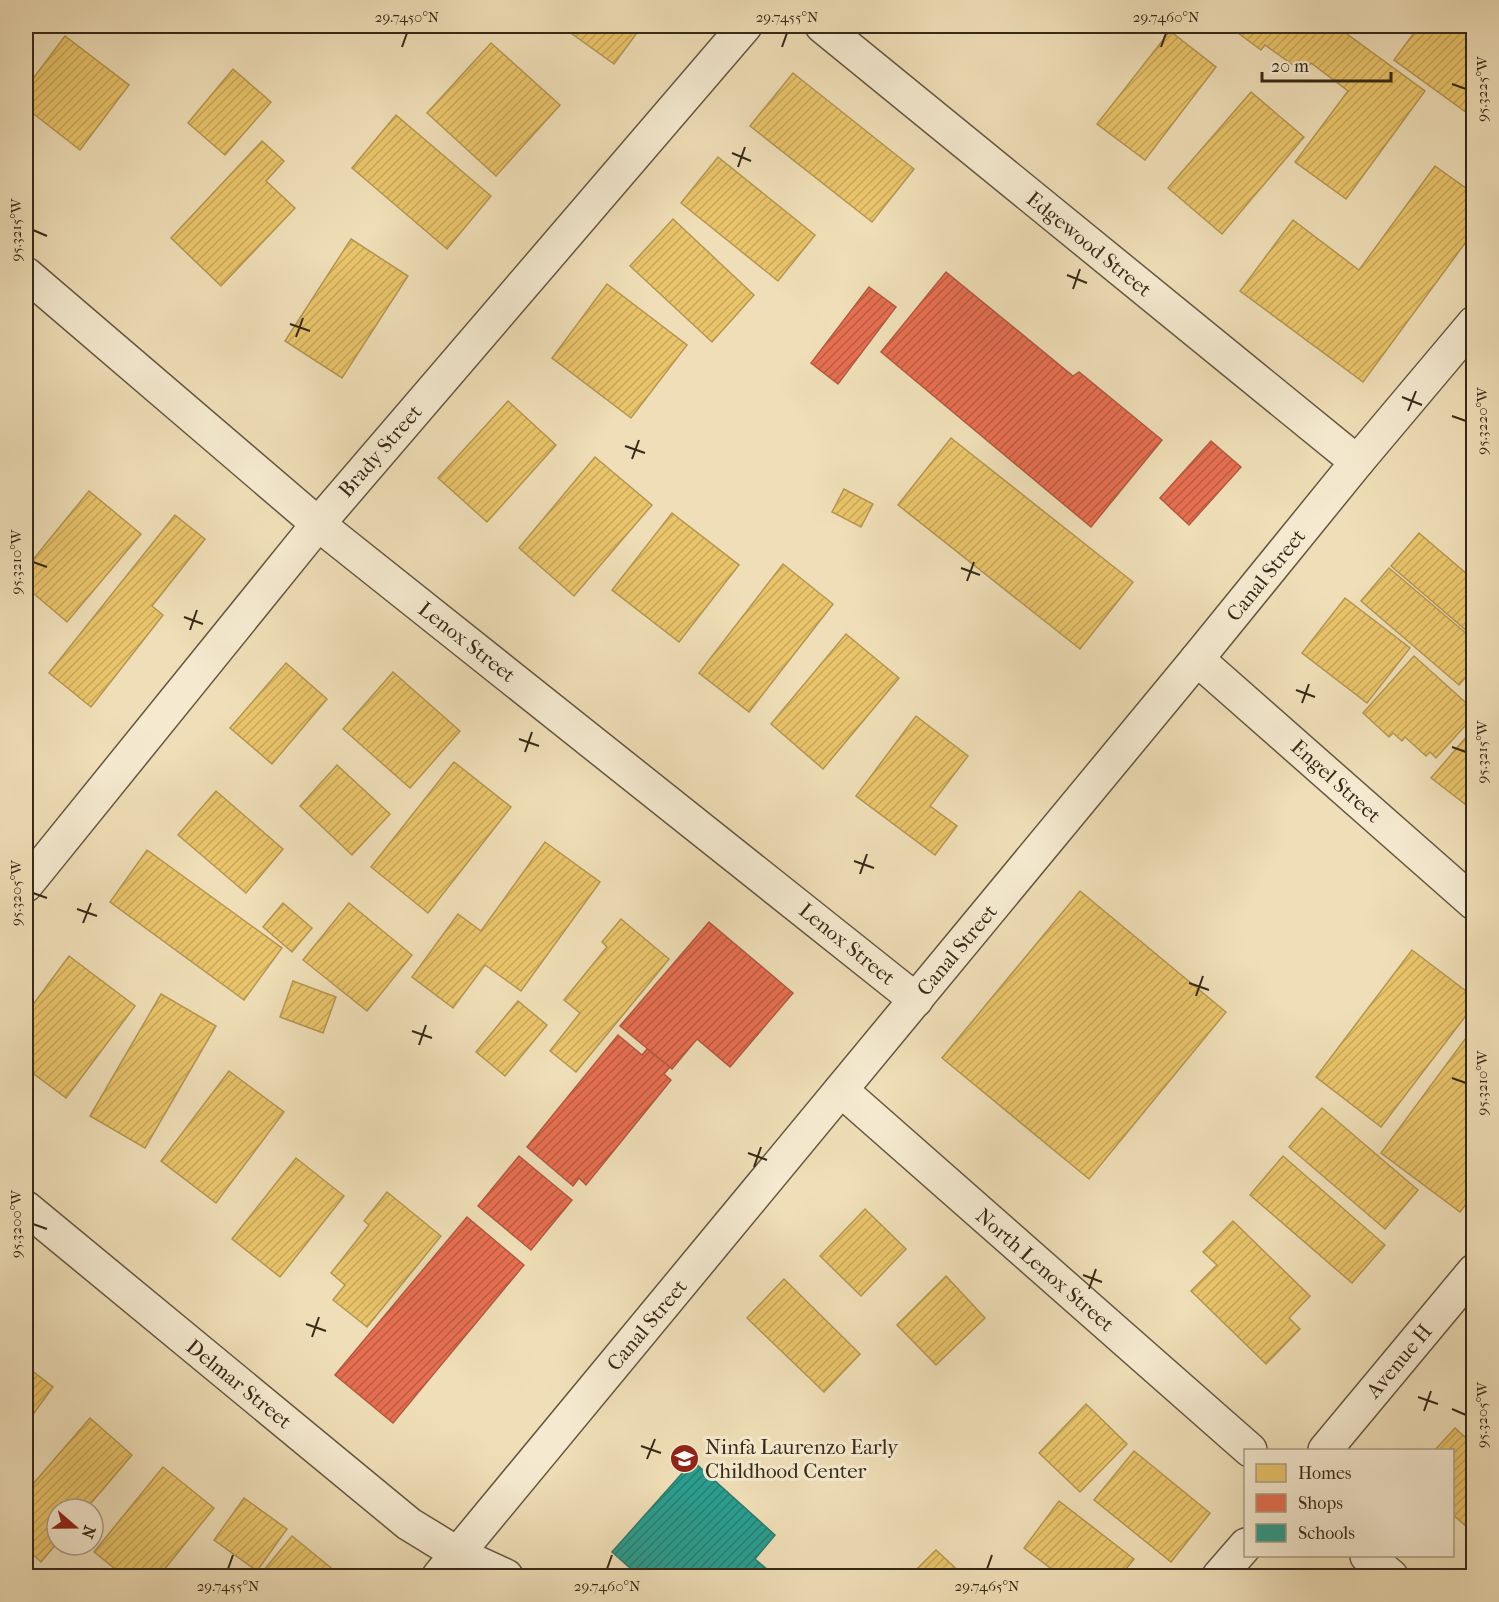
<svg xmlns="http://www.w3.org/2000/svg" width="1499" height="1602" font-family="'IM FELL French Canon',serif">
<style>
.homes{fill:url(#homes-hatch);stroke:#b49651;stroke-width:1.5}
.shops{fill:url(#shops-hatch);stroke:#b25a40;stroke-width:1.5}
.schools{fill:url(#schools-hatch);stroke:#2e7a6b;stroke-width:1.5}
.lines{fill:none;stroke-linecap:round;stroke-linejoin:round}
.minor-casing{stroke:#655640;stroke-width:36}
.tertiary-casing{stroke:#655640;stroke-width:36}
.minor{stroke:#f5ead0;stroke-width:33}
.tertiary{stroke:#f5ead0;stroke-width:33}
.ticks{fill:none;stroke:#372918;stroke-width:2}
.labels{text-anchor:middle;stroke-width:6;stroke-linejoin:round;paint-order:stroke}
.street-label{font-size:21px;fill:#372918;stroke:#f5ead0}
.poi-label{font-size:21px;fill:#372918;stroke:#f5ead0;text-anchor:start}
.neatline{fill:none;stroke:#372918;stroke-width:2}
.ticks-label{font-size:15px;text-anchor:middle;fill:#372918}
</style>
<defs>
<pattern id="homes-hatch" width="6" height="6" patternUnits="userSpaceOnUse" patternTransform="scale(1.5)"><rect width="6" height="6" fill="#e9c46a"/><path d="M-1 1l2-2M0 6l6-6M5 7l2-2" fill="none" stroke="#c8a85b"/></pattern>
<pattern id="shops-hatch" width="6" height="6" patternUnits="userSpaceOnUse" patternTransform="scale(1.5)"><rect width="6" height="6" fill="#e76f51"/><path d="M-1 1l2-2M0 6l6-6M5 7l2-2" fill="none" stroke="#bc5b42"/></pattern>
<pattern id="schools-hatch" width="6" height="6" patternUnits="userSpaceOnUse" patternTransform="scale(1.5)"><rect width="6" height="6" fill="#2a9d8f"/><path d="M-1 1l2-2M0 6l6-6M5 7l2-2" fill="none" stroke="#258074"/></pattern>
</defs>
<rect width="100%" height="100%" fill="#efdeb7"/>
<filter id="stains"><feTurbulence type="fractalNoise" baseFrequency=".00333" numOctaves="4"/><feColorMatrix values="0 0 0 0 .2 0 0 0 0 .09 0 0 0 0 .02 0 0 0 .5 -.17"/></filter>
<radialGradient id="worn" r=".72"><stop offset=".6" stop-color="#630" stop-opacity="0"/><stop offset="1" stop-color="#630" stop-opacity=".3"/></radialGradient>
<g class="homes">
<polygon points="561,26 642,26 614,64"/>
<polygon points="1231,26 1336,26 1425,91 1346,199 1295,162 1348,91 1311,63 1304,73 1265,45 1261,50 1230,27"/>
<polygon points="1419,26 1474,26 1474,38 1470,43 1474,46 1474,118 1394,60"/>
<polygon points="1170,31 1216,67 1145,160 1097,124"/>
<polygon points="65,36 129,85 80,150 26,108 26,88"/>
<polygon points="491,43 560,105 496,176 427,113"/>
<polygon points="233,69 271,102 225,155 188,123"/>
<polygon points="793,73 914,169 872,222 750,126"/>
<polygon points="1251,92 1304,137 1222,234 1168,188"/>
<polygon points="396,115 491,196 447,249 352,168"/>
<polygon points="262,141 284,161 266,181 295,208 221,286 171,238"/>
<polygon points="718,157 815,235 778,281 681,203"/>
<polygon points="1435,166 1474,194 1474,231 1363,382 1240,291 1293,220 1359,270"/>
<polygon points="673,219 754,295 712,342 630,266"/>
<polygon points="351,239 408,276 342,378 285,341"/>
<polygon points="607,284 687,345 631,418 552,358"/>
<polygon points="508,401 556,445 487,522 438,478"/>
<polygon points="951,438 1133,582 1080,649 898,505"/>
<polygon points="595,457 652,505 574,596 519,548"/>
<polygon points="844,489 873,504 861,527 832,512"/>
<polygon points="89,491 141,534 67,622 26,587 26,568"/>
<polygon points="672,513 739,565 679,642 612,590"/>
<polygon points="175,515 205,539 152,606 163,615 91,707 49,673"/>
<polygon points="1419,533 1474,580 1474,637 1391,566"/>
<polygon points="783,564 833,604 749,712 699,673"/>
<polygon points="1389,568 1474,640 1474,668 1459,685 1361,601"/>
<polygon points="1345,598 1410,648 1367,703 1302,653"/>
<polygon points="846,634 899,678 823,769 771,724"/>
<polygon points="1414,656 1474,710 1474,716 1436,758 1430,752 1426,756 1405,737 1402,741 1393,733 1389,737 1363,713"/>
<polygon points="286,663 327,699 272,764 230,728"/>
<polygon points="393,672 460,731 410,788 343,729"/>
<polygon points="916,716 968,756 930,806 957,826 935,855 856,796"/>
<polygon points="1474,728 1474,811 1431,778"/>
<polygon points="454,762 511,807 428,913 371,867"/>
<polygon points="337,765 390,814 352,855 300,806"/>
<polygon points="216,791 283,849 246,893 178,835"/>
<polygon points="545,842 600,882 521,991 485,965 453,1008 412,977 458,914 481,931"/>
<polygon points="147,850 282,948 244,1000 110,902"/>
<polygon points="1080,891 1226,1012 1089,1179 942,1058"/>
<polygon points="283,903 312,928 292,952 263,927"/>
<polygon points="349,903 412,955 367,1011 303,960"/>
<polygon points="621,919 669,959 576,1072 550,1051 580,1013 564,1000 607,947 602,942"/>
<polygon points="1412,950 1474,997 1474,1005 1381,1127 1316,1077"/>
<polygon points="69,956 135,1006 66,1098 26,1068 26,1014"/>
<polygon points="293,981 336,997 323,1033 280,1017"/>
<polygon points="161,994 216,1026 145,1148 90,1116"/>
<polygon points="518,1001 547,1025 505,1076 476,1052"/>
<polygon points="1474,1027 1474,1194 1460,1212 1381,1153"/>
<polygon points="229,1071 284,1112 216,1203 161,1161"/>
<polygon points="1322,1108 1418,1190 1385,1229 1289,1147"/>
<polygon points="1283,1156 1385,1245 1352,1283 1250,1195"/>
<polygon points="296,1158 344,1196 280,1277 232,1239"/>
<polygon points="387,1192 441,1236 367,1327 333,1300 345,1285 331,1273 369,1225 364,1221"/>
<polygon points="865,1209 906,1249 861,1296 820,1256"/>
<polygon points="1233,1221 1310,1296 1289,1318 1300,1329 1266,1364 1191,1291 1217,1265 1203,1252"/>
<polygon points="946,1276 985,1318 936,1365 897,1325"/>
<polygon points="784,1279 860,1354 824,1392 747,1318"/>
<polygon points="26,1366 53,1387 26,1424"/>
<polygon points="1086,1404 1127,1444 1080,1492 1039,1453"/>
<polygon points="90,1418 132,1455 86,1509 57,1509 57,1543 41,1562 26,1548 26,1492"/>
<polygon points="1455,1428 1474,1445 1474,1533 1452,1514 1452,1450 1435,1450"/>
<polygon points="1134,1451 1210,1513 1171,1562 1094,1500"/>
<polygon points="163,1467 214,1508 159,1576 124,1576 94,1552"/>
<polygon points="244,1498 287,1529 257,1571 214,1540"/>
<polygon points="1059,1501 1134,1559 1120,1576 1061,1576 1024,1548"/>
<polygon points="292,1536 341,1576 259,1576"/>
<polygon points="936,1550 964,1576 921,1576 915,1571"/>
</g>
<g class="shops">
<polygon points="946,272 1073,376 1079,372 1162,440 1091,527 881,352"/>
<polygon points="869,287 896,307 838,384 811,363"/>
<polygon points="1211,441 1241,467 1189,525 1160,498"/>
<polygon points="709,922 793,993 730,1067 697,1039 672,1069 620,1026"/>
<polygon points="618,1035 642,1055 647,1049 670,1067 664,1074 671,1080 586,1185 579,1178 573,1186 527,1147"/>
<polygon points="519,1156 572,1200 531,1250 478,1206"/>
<polygon points="467,1217 524,1265 393,1423 335,1375"/>
</g>
<polygon class="schools" points="693,1461 775,1535 755,1559 775,1576 639,1576 612,1552"/>
<g class="lines">
<defs>
<g id="minor">
<polyline points="822,26 1357,462"/>
<polyline points="26,274 318,524 916,1000"/>
<polyline points="1197,659 1474,903"/>
<polyline points="26,885 318,524 745,26"/>
<polyline points="841,1090 1250,1450"/>
<polyline points="26,1208 409,1524 458,1554 506,1576"/>
<polyline points="1325,1450 1474,1271"/>
<polyline points="1367,1556 1391,1576"/>
<polyline points="1219,1576 1246,1545"/>
</g>
<polyline id="tertiary" points="439,1576 1197,659 1357,462 1474,323"/>
</defs>
<use href="#minor" class="minor-casing"/>
<use href="#tertiary" class="tertiary-casing"/>
<use href="#minor" class="minor"/>
<use href="#tertiary" class="tertiary"/>
</g>
<path class="ticks" d="M402,47l5,-14M782,47l5,-14M1161,47l5,-14M1452,84l14,5M732,153l19,8M738,167l7,-20M33,230l14,6M1067,275l20,8M1073,289l7,-20M290,324l20,7M296,337l7,-19M1402,397l20,8M1408,411l8,-20M1452,416l14,5M625,446l20,7M632,459l7,-19M33,562l14,5M961,568l19,7M967,581l7,-19M184,617l19,7M190,630l7,-20M1296,690l19,7M1302,703l7,-19M519,739l20,7M1452,747l14,5M525,752l7,-20M854,861l20,7M860,874l7,-20M33,893l14,5M77,909l20,7M83,923l8,-20M1189,983l20,7M1196,996l7,-20M412,1031l20,7M419,1045l7,-20M1452,1078l14,5M748,1153l19,7M754,1167l7,-20M33,1224l14,5M1083,1275l19,7M1089,1289l7,-20M306,1324l20,7M312,1337l7,-20M1418,1397l20,7M1452,1409l14,6M1424,1411l7,-20M641,1446l20,7M647,1459l8,-20M228,1569l5,-14M607,1569l5,-14M987,1569l5,-14"/>
<defs>
<symbol id="school-disc" viewBox="-11 -11 22 22"><circle r="9.5" fill="#8f2418" stroke="#f5ead0"/><path d="M0-5L7-2L0 1L-7-2ZM-4 1L0 2.5L4 1V4Q0 6-4 4Z" fill="#fff"/></symbol>
</defs>
<g fill-rule="evenodd">
<use href="#school-disc" x="668" y="1442" width="33" height="33"/>
</g>
<g class="labels">
<g class="street-label">
<text transform="translate(1089 244) rotate(39)" y="7">Edgewood Street</text>
<text transform="translate(380 451) rotate(-49)" y="7">Brady Street</text>
<text transform="translate(1266 575) rotate(-51)" y="7">Canal Street</text>
<text transform="translate(467 642) rotate(38)" y="7">Lenox Street</text>
<text transform="translate(1336 781) rotate(42)" y="7">Engel Street</text>
<text transform="translate(847 944) rotate(39)" y="7">Lenox Street</text>
<text transform="translate(957 950) rotate(-50)" y="7">Canal Street</text>
<text transform="translate(1045 1270) rotate(41)" y="7">North Lenox Street</text>
<text transform="translate(647 1325) rotate(-50)" y="7">Canal Street</text>
<text transform="translate(1399 1361) rotate(-50)" y="7">Avenue H</text>
<text transform="translate(239 1384) rotate(39)" y="7">Delmar Street</text>
</g>
<g class="poi-label">
<text x="705" y="1454">Ninfa Laurenzo Early<tspan x="705" dy="24">Childhood Center</tspan></text>
</g>
</g>
<rect width="1499" height="1602" fill="none" stroke="#efdeb7" stroke-width="66"/>
<rect x="1244" y="1449" width="210" height="108" fill="#f5ead0" stroke="#a99d86" stroke-width="1.5"/>
<rect x="1256" y="1464" width="30" height="18" fill="#e9c46a" stroke="#a99d86" stroke-width="1.5"/>
<text x="1298" y="1479" font-size="18" fill="#372918">Homes</text>
<rect x="1256" y="1494" width="30" height="18" fill="#e76f51" stroke="#a99d86" stroke-width="1.5"/>
<text x="1298" y="1509" font-size="18" fill="#372918">Shops</text>
<rect x="1256" y="1524" width="30" height="18" fill="#2a9d8f" stroke="#a99d86" stroke-width="1.5"/>
<text x="1298" y="1539" font-size="18" fill="#372918">Schools</text>
<g transform="translate(75 1527) rotate(110)"><circle r="28" fill="#f5ead0" stroke="#a99d86" stroke-width="1.5"/>
<path d="M0-4.5L10 22L0 15L-10 22Z" fill="#8f2418"/>
<text y="-9" font-size="16" font-weight="bold" text-anchor="middle" fill="#372918">N</text>
</g>
<path d="M1262 72v9h129v-9" fill="none" stroke="#372918" stroke-width="3"/>
<text x="1271" y="72" font-size="18" fill="#372918" stroke="#f5ead0" stroke-width="4.5" paint-order="stroke">20 m</text>
<rect x="33" y="33" width="1433" height="1536" class="neatline"/>
<g class="ticks-label">
<text x="407" y="22">29.7450°N</text>
<text x="787" y="22">29.7455°N</text>
<text x="1166" y="22">29.7460°N</text>
<text transform="translate(1482 89) rotate(-90)" y="5">95.3225°W</text>
<text transform="translate(16 230) rotate(-90)" y="5">95.3215°W</text>
<text transform="translate(1482 421) rotate(-90)" y="5">95.3220°W</text>
<text transform="translate(16 562) rotate(-90)" y="5">95.3210°W</text>
<text transform="translate(1482 752) rotate(-90)" y="5">95.3215°W</text>
<text transform="translate(16 893) rotate(-90)" y="5">95.3205°W</text>
<text transform="translate(1482 1083) rotate(-90)" y="5">95.3210°W</text>
<text transform="translate(16 1224) rotate(-90)" y="5">95.3200°W</text>
<text transform="translate(1482 1415) rotate(-90)" y="5">95.3205°W</text>
<text x="228" y="1591">29.7455°N</text>
<text x="607" y="1591">29.7460°N</text>
<text x="987" y="1591">29.7465°N</text>
</g>
<rect width="100%" height="100%" filter="url(#stains)"/>
<rect width="100%" height="100%" fill="url(#worn)"/>
</svg>
